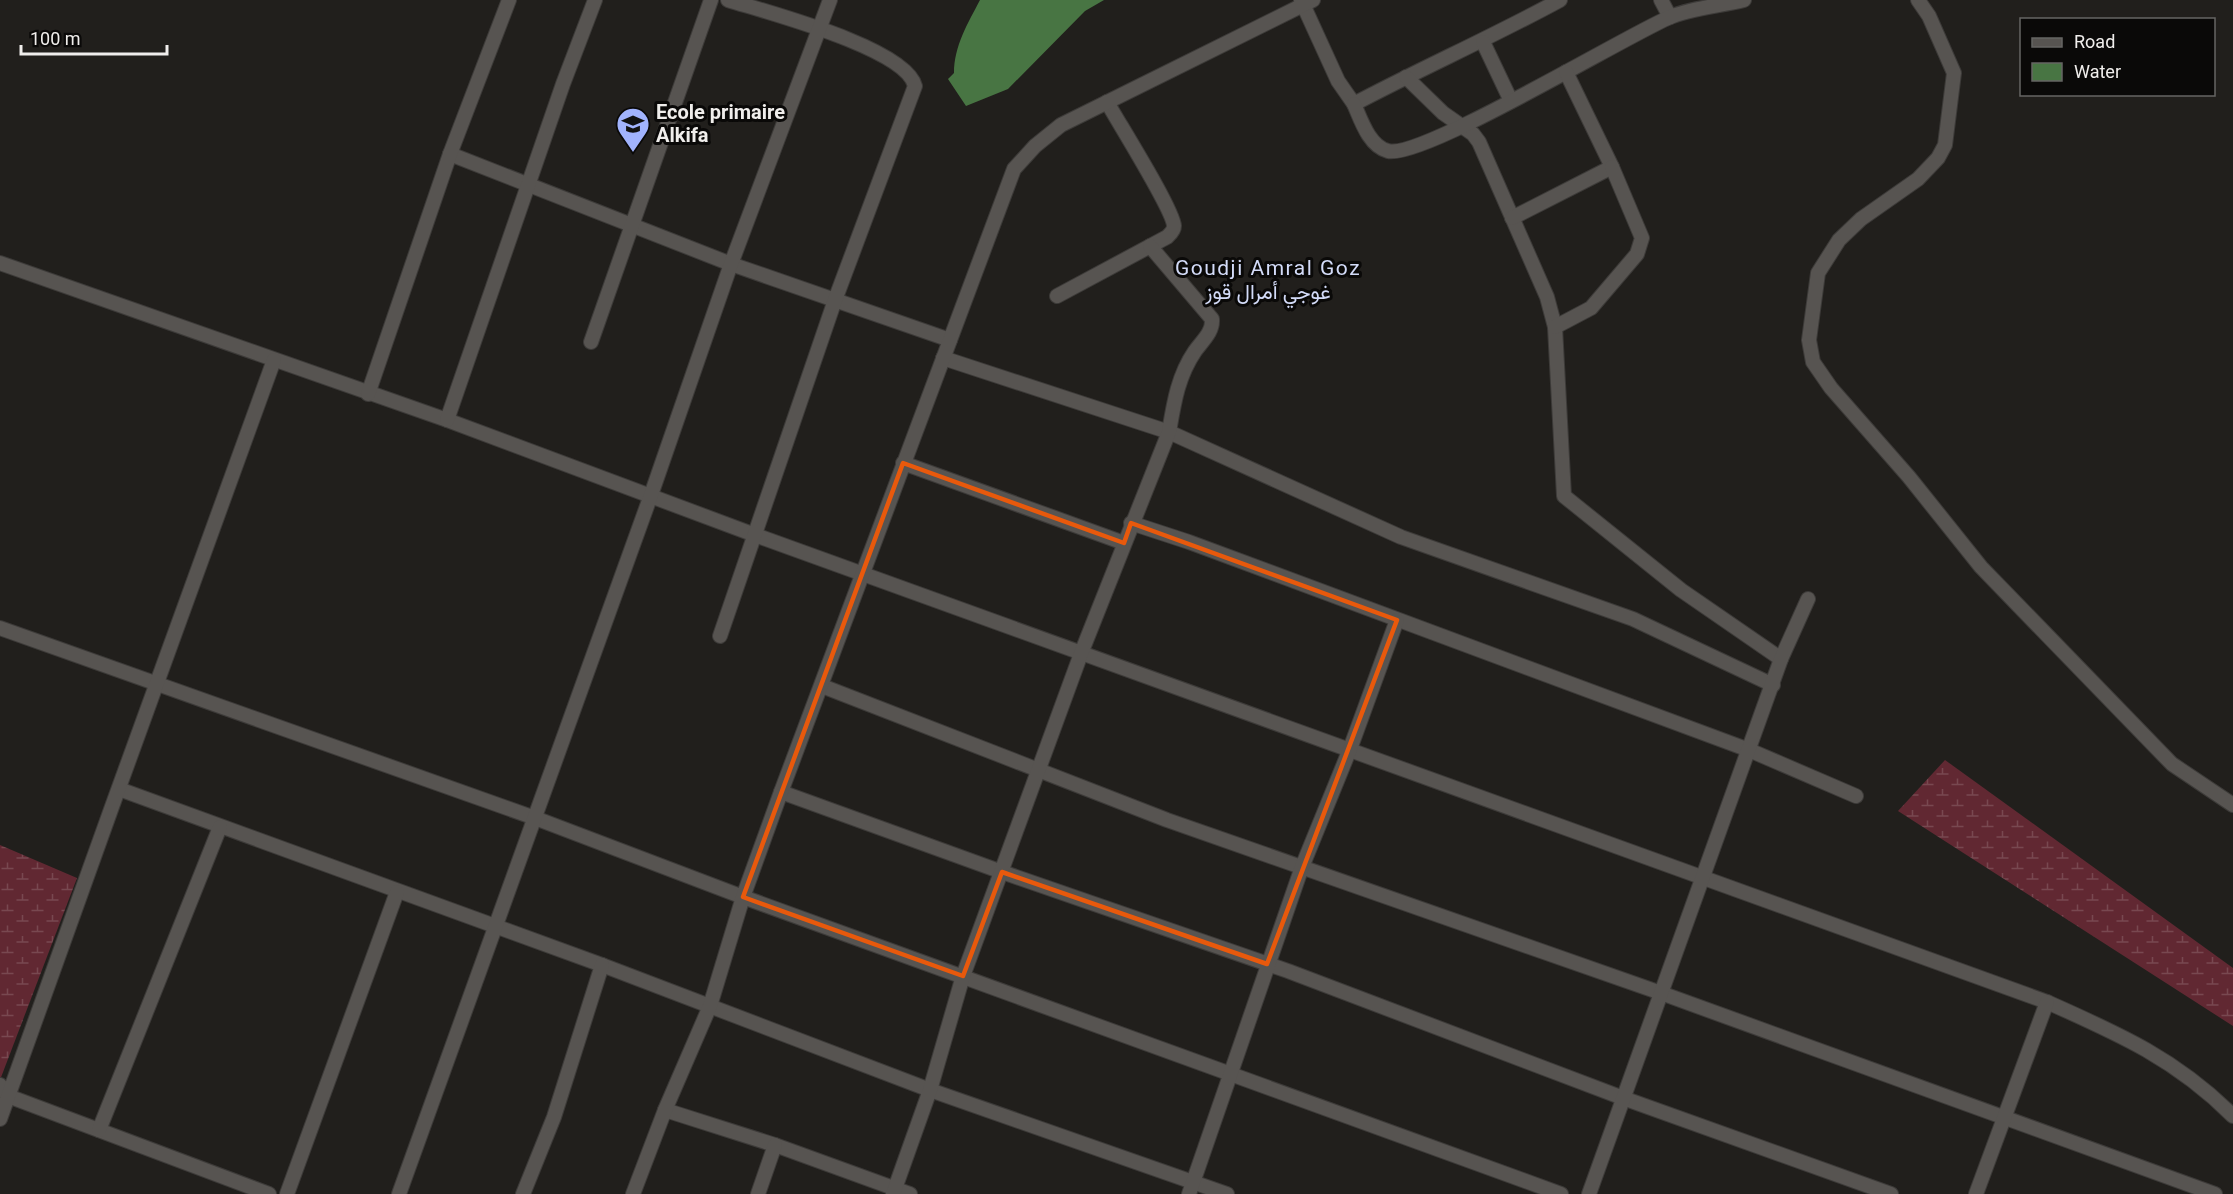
<svg xmlns="http://www.w3.org/2000/svg" width="2233" height="1194" font-family="Roboto,Vazirmatn,sans-serif">
<style>
.wetland{fill:url(#wetland-marsh)}
.water{fill:#487543}
.lines{fill:none;stroke-linecap:round;stroke-linejoin:round}
.minor-casing{stroke:#3d3b39;stroke-width:16}
.minor{stroke:#575451;stroke-width:14}
.marked{fill:none;stroke:#e8590c;stroke-width:4.5;stroke-linejoin:round}
.labels{text-anchor:middle;stroke-width:6;stroke-linejoin:round;paint-order:stroke}
.poi-label{font-size:20px;font-weight:bold;fill:#f0eeec;stroke:#0a0908;text-anchor:start}
.neighbourhood-label{font-size:21px;letter-spacing:1.5px;fill:#d3dbf8;stroke:#0a0908}
</style>
<defs>
<pattern id="wetland-marsh" width="20" height="14" patternUnits="userSpaceOnUse" patternTransform="scale(1.5)"><rect width="20" height="14" fill="#612832"/><path d="M1 5h8M5 5V1M11 12h8M15 12V8" fill="none" stroke="#784850"/></pattern>
</defs>
<rect width="100%" height="100%" fill="#211f1c"/>
<g class="wetland">
<polygon points="1945,760 2233,968 2233,1026 1898,811"/>
<polygon points="0,845 77,878 0,1080"/>
</g>
<path class="water" d="M980,0h124l-19,11 -77,78 -42,17 -18,-27 6,-6c0,-27 14,-50 26,-73z"/>
<g class="lines">
<defs>
<g id="minor">
<path d="M1301,0l37,81 16,23c68,-36 138,-67 206,-104"/>
<polyline points="1661,0 1670,17"/>
<polyline points="1918,0 1929,16 1954,73 1945,145 1938,158 1918,179 1861,219 1839,240 1818,273 1809,340 1813,362 1831,388 1909,477 1981,567 2172,764 2233,805"/>
<polyline points="1483,42 1511,101"/>
<polyline points="1406,77 1443,113 1473,134 1479,142 1547,297 1555,327 1564,496 1681,590 1781,659"/>
<path d="M1354,104c7,16 15,42 34,47 32,9 236,-114 280,-133 22,-10 52,-12 76,-18"/>
<polyline points="450,154 731,264 950,340"/>
<polyline points="1512,218 1612,167 1566,72"/>
<path d="M0,263l447,157 308,115 1292,467c72,32 129,57 186,114"/>
<path d="M1057,296l110,-59c3,-3 7,-6 7,-11 -1,-17 -56,-104 -67,-124"/>
<polyline points="1555,327 1591,308 1637,254 1642,238 1612,167"/>
<polyline points="591,342 711,0"/>
<polyline points="943,358 1169,432 1401,537 1633,619 1773,685"/>
<polyline points="368,394 450,154 509,0"/>
<polyline points="447,420 563,84 595,0"/>
<polyline points="903,463 1124,543"/>
<polyline points="1131,523 1189,542 1749,750 1856,796"/>
<polyline points="0,628 535,818 743,897 1561,1194"/>
<path d="M720,636l115,-336 80,-214c-9,-38 -149,-74 -187,-86"/>
<polyline points="822,686 1167,820 1661,993 2215,1194"/>
<polyline points="119,789 602,965 930,1090 1227,1194"/>
<polyline points="781,792 1002,872 1288,971 1623,1098 1891,1194"/>
<polyline points="0,1085 8,1096 269,1194"/>
<polyline points="665,1110 775,1145 910,1194"/>
<path d="M0,1119c91,-253 181,-507 274,-759"/>
<polyline points="99,1130 220,827"/>
<polyline points="287,1194 397,892"/>
<polyline points="399,1194 651,495 731,264 830,0"/>
<polyline points="523,1194 554,1117 602,965"/>
<polyline points="633,1194 665,1110 710,1006 743,897 781,792 1014,169 1035,146 1061,125 1313,0"/>
<polyline points="758,1194 775,1145"/>
<path d="M893,1194l37,-104 33,-114 119,-325 87,-219c5,-30 9,-56 26,-81 8,-11 18,-19 17,-32l-62,-73"/>
<polyline points="1189,1194 1302,867 1350,749 1397,620"/>
<polyline points="1589,1194 1781,659 1808,599"/>
<polyline points="1976,1194 2047,1002"/>
</g>
</defs>
<use href="#minor" class="minor-casing"/>
<use href="#minor" class="minor"/>
</g>
<path class="marked" d="M903,463l221,80 7,-20 266,97 -130,344 -265,-92 -39,104 -220,-79z"/>
<defs>
<symbol id="school-pin" viewBox="-11 -11 22 30"><path d="M0 17L-7.5 6A9.5 9.5 0 1 1 7.5 6Z" fill="#a1b3fd" stroke="#0a0908"/><path d="M0-5L7-2L0 1L-7-2ZM-4 1L0 2.5L4 1V4Q0 6-4 4Z" fill="#111"/></symbol>
</defs>
<g fill-rule="evenodd">
<use href="#school-pin" x="614" y="105" width="38" height="52"/>
</g>
<g class="labels">
<g class="poi-label">
<text x="656" y="119">Ecole primaire<tspan x="656" dy="23">Alkifa</tspan></text>
</g>
<g class="neighbourhood-label">
<text x="1268" y="275">Goudji Amral Goz<tspan x="1268" dy="24">غوجي أمرال قوز</tspan></text>
</g>
</g>
<rect x="2020" y="18" width="195" height="78" fill="#0a0908" stroke="#666563" stroke-width="1.5"/>
<rect x="2032" y="38" width="30" height="9" fill="#575451" stroke="#666563" stroke-width="1.5"/>
<text x="2074" y="48" font-size="18" fill="#f0eeec">Road</text>
<rect x="2032" y="63" width="30" height="18" fill="#487543" stroke="#666563" stroke-width="1.5"/>
<text x="2074" y="78" font-size="18" fill="#f0eeec">Water</text>
<path d="M21 45v9h146v-9" fill="none" stroke="#f0eeec" stroke-width="3"/>
<text x="30" y="45" font-size="18" fill="#f0eeec" stroke="#0a0908" stroke-width="4.5" paint-order="stroke">100 m</text>
</svg>
